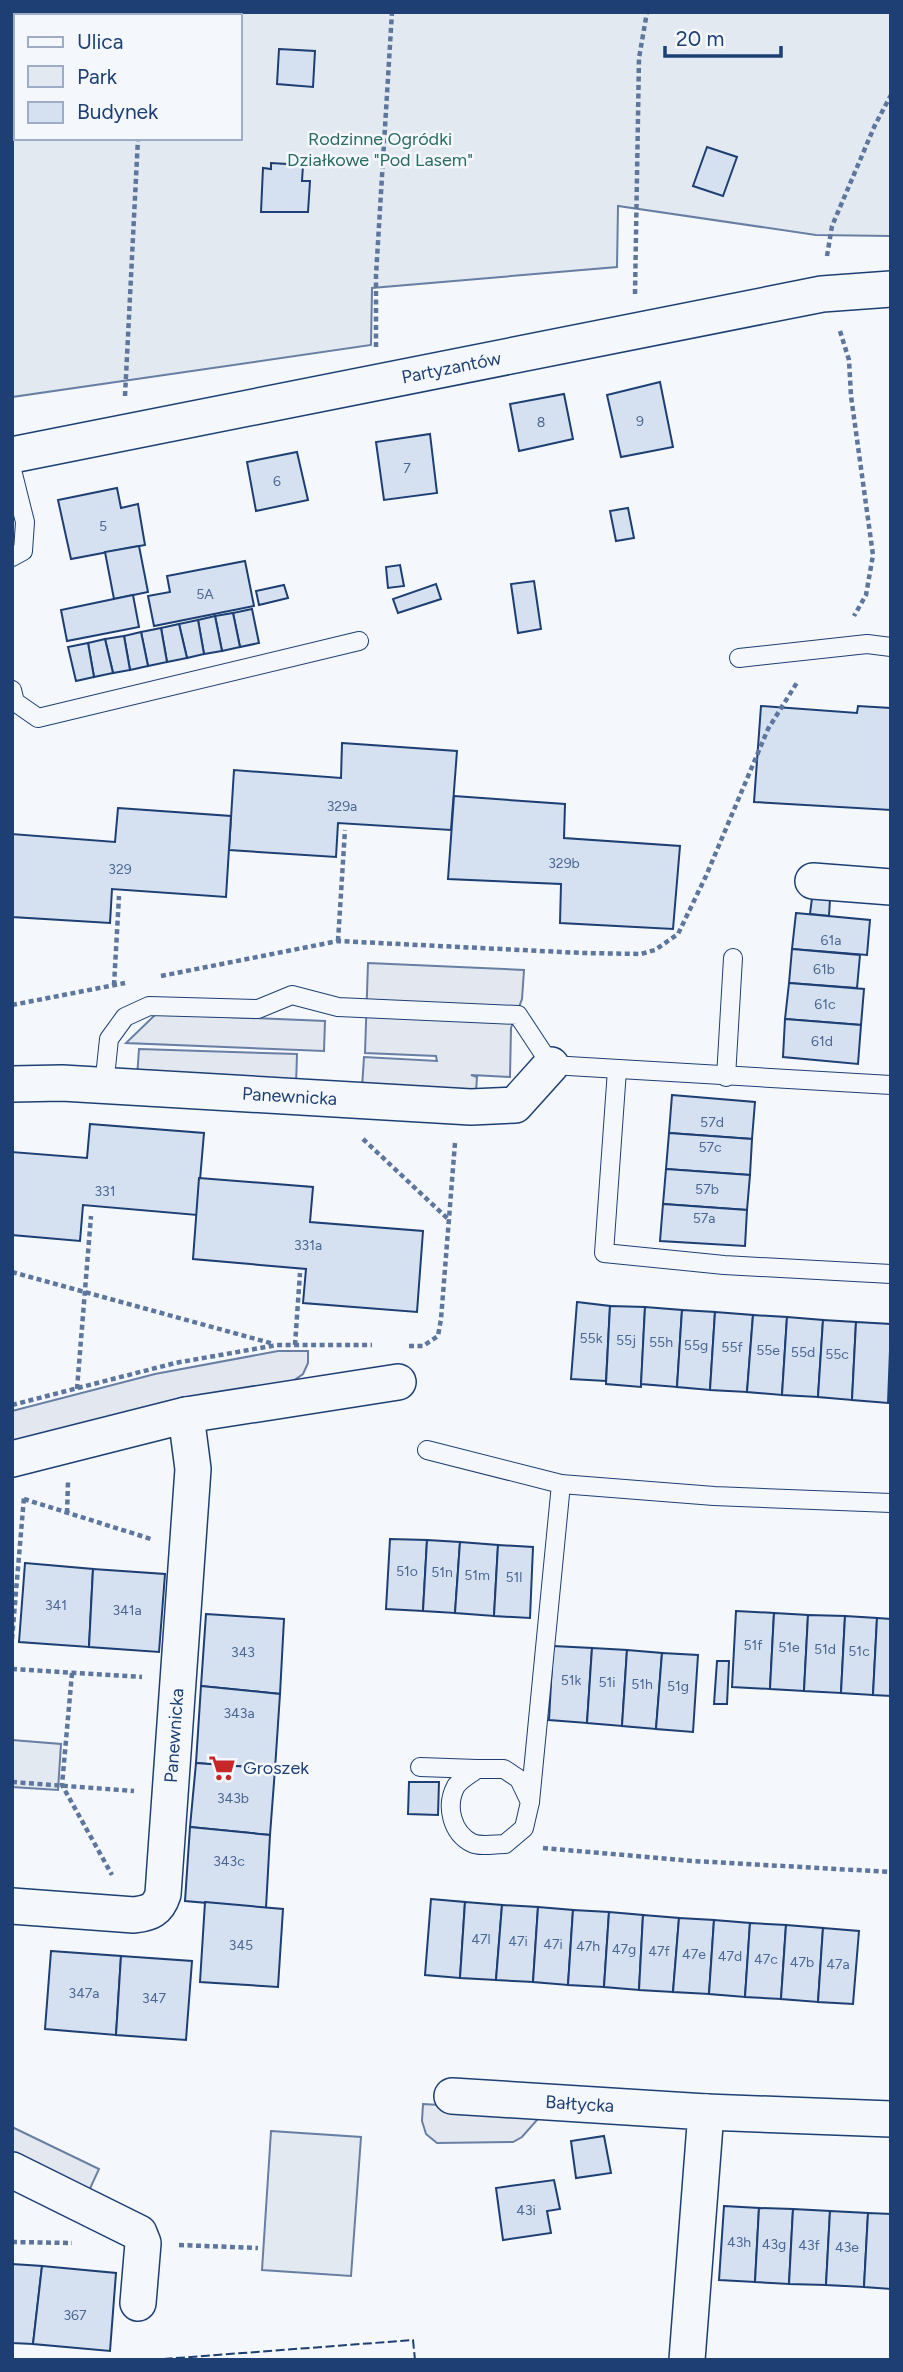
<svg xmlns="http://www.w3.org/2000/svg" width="903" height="2372" font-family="Figtree,sans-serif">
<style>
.green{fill:#e3e9f0;stroke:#687fa3;stroke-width:2;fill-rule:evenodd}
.parking{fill:#e3e8f0;stroke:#687fa3;stroke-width:2}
.building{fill:#d5e0f0;stroke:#1d3f73;stroke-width:2}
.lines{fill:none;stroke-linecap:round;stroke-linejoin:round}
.service-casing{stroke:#1d3f73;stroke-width:20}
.minor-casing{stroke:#1d3f73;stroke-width:38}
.path{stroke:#5e769c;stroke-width:4.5;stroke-dasharray:5 3.5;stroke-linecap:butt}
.service{stroke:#f4f7fb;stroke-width:18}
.minor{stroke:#f4f7fb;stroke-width:35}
.fence{stroke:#1d3f73;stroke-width:2;stroke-dasharray:9 3.5;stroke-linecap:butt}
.labels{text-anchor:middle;stroke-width:5;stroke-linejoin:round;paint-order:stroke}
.number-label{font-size:14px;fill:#4b6792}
.park-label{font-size:18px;fill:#2c6c60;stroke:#f4f7fb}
.street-label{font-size:18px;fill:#1d3f73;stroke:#f4f7fb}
.poi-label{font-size:18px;fill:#1d3f73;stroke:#f4f7fb;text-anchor:start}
</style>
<rect width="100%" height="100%" fill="#f4f7fb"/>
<g class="green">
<path d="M12,12h879v224l-75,-1 -198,-29 -1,61 -245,21 -1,57 -359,52zM16,16h224v122h-224z"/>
<polygon points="12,1740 61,1744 58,1790 12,1787"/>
<polygon points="271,2131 361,2137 351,2276 262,2270"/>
</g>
<g class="parking">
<polygon points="368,963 524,970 522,999 511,1028 510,1077 471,1075 477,1077 476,1092 362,1088 364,1057 437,1061 436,1056 365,1053"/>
<polygon points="156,1014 325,1021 324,1051 126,1043"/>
<polygon points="139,1049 297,1054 296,1085 137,1078"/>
<polygon points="278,1351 308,1351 308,1363 303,1374 290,1383 12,1442 12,1411 155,1374"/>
<polygon points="423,2104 545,2111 522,2137 513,2142 437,2143 426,2134 422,2121"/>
<polygon points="12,2127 99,2169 88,2193 12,2158"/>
</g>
<g class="building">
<polygon points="279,49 315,51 313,87 277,84"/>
<polygon points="707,147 737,157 723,196 693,186"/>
<polygon points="271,163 303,165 302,181 310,181 308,212 261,212 263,168 271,169"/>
<polygon points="660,382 673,447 621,457 607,395"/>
<polygon points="564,394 573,439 519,451 510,404"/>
<polygon points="430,434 437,493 384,500 376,442"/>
<polygon points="297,452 308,500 256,511 247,462"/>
<polygon points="117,488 121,508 138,504 145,545 71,559 58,500"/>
<polygon points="628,508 634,538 616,541 610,511"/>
<polygon points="139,546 148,592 114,599 105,552"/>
<polygon points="245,561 254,606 154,626 148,596 170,592 167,576"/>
<polygon points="400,565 404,586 388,588 386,567"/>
<polygon points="534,581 541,629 518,633 511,584"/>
<polygon points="436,584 441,599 398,613 393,599"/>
<polygon points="284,585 288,598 259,605 256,591"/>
<polygon points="133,595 139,627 67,641 61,610"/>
<polygon points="252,609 259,643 240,647 233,613"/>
<polygon points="233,613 240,647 222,651 215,616"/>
<polygon points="215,616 222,651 204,654 198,620"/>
<polygon points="198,620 204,654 187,658 179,624"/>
<polygon points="179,624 187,658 167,662 161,628"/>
<polygon points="161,628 167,662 148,666 141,632"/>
<polygon points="141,632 148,666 130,670 124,636"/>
<polygon points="124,636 130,670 113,673 105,639"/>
<polygon points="105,639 113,673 94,677 88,643"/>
<polygon points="88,643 94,677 76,681 68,647"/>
<polygon points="761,706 857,713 858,706 891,708 891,810 754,802"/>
<polygon points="342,743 457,751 451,830 338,823 336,857 229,850 234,770 341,778"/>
<polygon points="454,796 565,804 564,838 680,846 673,929 560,923 561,884 448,879"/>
<polygon points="118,808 231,816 226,897 112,889 110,923 12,917 12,834 115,842"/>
<polygon points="812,898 830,899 829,916 810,914"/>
<polygon points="796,913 870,920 867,955 792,949"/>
<polygon points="792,949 860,955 857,988 789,983"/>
<polygon points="789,983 864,989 861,1025 785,1019"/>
<polygon points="785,1019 861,1025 858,1064 783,1057"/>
<polygon points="672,1095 755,1102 752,1139 669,1133"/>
<polygon points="90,1124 204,1133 197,1215 83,1205 80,1241 12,1235 12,1152 87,1158"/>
<polygon points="669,1133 752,1139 750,1175 666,1169"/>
<polygon points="666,1169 750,1175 747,1210 663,1204"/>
<polygon points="199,1178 313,1187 310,1222 423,1231 417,1312 303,1303 306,1269 193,1259"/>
<polygon points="663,1204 747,1210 745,1246 660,1241"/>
<polygon points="577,1302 610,1306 606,1381 571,1379"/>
<polygon points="610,1306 645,1307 641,1387 606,1384"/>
<polygon points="645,1307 682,1310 677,1387 641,1384"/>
<polygon points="682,1310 715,1312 710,1390 677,1387"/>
<polygon points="715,1312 753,1315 747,1392 710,1390"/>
<polygon points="753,1315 787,1317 782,1395 747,1392"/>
<polygon points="787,1317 823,1320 818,1397 782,1395"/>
<polygon points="823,1320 856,1322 852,1400 818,1397"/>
<polygon points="856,1322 891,1324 888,1403 852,1400"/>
<polygon points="390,1539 427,1540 423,1611 386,1609"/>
<polygon points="427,1540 460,1542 455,1613 423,1611"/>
<polygon points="460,1542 498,1545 494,1616 455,1613"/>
<polygon points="498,1545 533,1547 530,1618 494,1616"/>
<polygon points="25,1563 93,1569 89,1647 19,1642"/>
<polygon points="93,1569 165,1574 159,1652 89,1647"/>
<polygon points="736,1611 774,1613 770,1689 732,1687"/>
<polygon points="774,1613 808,1615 804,1691 770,1689"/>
<polygon points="206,1614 284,1619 280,1694 201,1686"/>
<polygon points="808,1615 845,1616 841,1693 804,1691"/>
<polygon points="845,1616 877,1618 873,1695 841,1693"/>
<polygon points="877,1618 891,1619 891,1696 873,1695"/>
<polygon points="553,1646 592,1648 587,1723 549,1720"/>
<polygon points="592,1648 627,1650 622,1726 587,1723"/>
<polygon points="627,1650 662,1653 656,1729 622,1726"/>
<polygon points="662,1653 698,1655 693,1732 656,1729"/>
<polygon points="717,1661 729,1661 727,1704 714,1704"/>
<polygon points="201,1686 280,1694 275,1769 196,1763"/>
<polygon points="196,1763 275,1769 270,1835 190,1827"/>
<polygon points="409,1782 439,1782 438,1815 408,1814"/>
<polygon points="190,1827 270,1835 266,1908 185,1901"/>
<polygon points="431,1899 465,1902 460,1978 425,1975"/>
<polygon points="205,1902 283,1909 278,1987 200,1982"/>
<polygon points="465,1902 502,1905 496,1980 460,1978"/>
<polygon points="502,1905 538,1907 533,1982 496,1980"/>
<polygon points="538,1907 573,1910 568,1985 533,1982"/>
<polygon points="573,1910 609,1912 604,1987 568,1985"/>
<polygon points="609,1912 643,1915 639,1990 604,1987"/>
<polygon points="643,1915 679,1918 673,1992 639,1990"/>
<polygon points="679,1918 714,1920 709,1994 673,1992"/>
<polygon points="714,1920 750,1923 745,1997 709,1994"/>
<polygon points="750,1923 786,1925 781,1999 745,1997"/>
<polygon points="786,1925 823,1928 818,2002 781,1999"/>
<polygon points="823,1928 859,1931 853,2004 818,2002"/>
<polygon points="51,1951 121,1956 116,2035 45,2029"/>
<polygon points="121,1956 192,1961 186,2040 116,2035"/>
<polygon points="604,2136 611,2173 576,2178 571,2141"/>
<polygon points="554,2180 560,2209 547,2211 551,2233 503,2240 496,2188"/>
<polygon points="724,2206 759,2208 755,2282 719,2280"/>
<polygon points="759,2208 793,2209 789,2284 755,2282"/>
<polygon points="793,2209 830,2211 826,2285 789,2284"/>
<polygon points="830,2211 868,2213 864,2287 826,2285"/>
<polygon points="868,2213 891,2214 891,2289 864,2287"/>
<polygon points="12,2264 42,2266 33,2344 12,2343"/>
<polygon points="42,2266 116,2273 110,2351 33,2344"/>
</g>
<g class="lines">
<defs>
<g id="service">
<polyline points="12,470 25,522 23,551 12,557"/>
<polyline points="739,658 867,644 891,647"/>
<polyline points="12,690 15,702 38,718 359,641"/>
<polyline points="617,1070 604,1253 724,1265 891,1274"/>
<polyline points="726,1077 733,958"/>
<polyline points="104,1086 109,1039 125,1017 149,1006 258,1009 292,995 338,1007 518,1015 551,1065 891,1085"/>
<polyline points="427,1450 561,1484 714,1496 891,1503"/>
<polyline points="420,1767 477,1769"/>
<path d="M477,1769h27l15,10 11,23 -6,26 -19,16c-10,0 -24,3 -33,-1 -20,-10 -27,-37 -16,-57 5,-7 15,-12 21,-17z"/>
<polyline points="530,1802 561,1484"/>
</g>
<g id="minor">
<path id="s1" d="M12,455l810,-161 69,-5"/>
<polyline points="813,881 891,887"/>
<path id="s2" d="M12,1084l50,-1 409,24 44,-2 36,-40"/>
<polyline points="12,1459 186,1415 398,1382"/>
<path id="s3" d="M12,1906l122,9c16,-2 24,-5 29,-21l30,-425 -7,-54"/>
<path id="s4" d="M452,2096l254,16 -19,248"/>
<polyline points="706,2112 891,2119"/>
<polyline points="12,2170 139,2233 143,2243 138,2303"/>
</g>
</defs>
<use href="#service" class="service-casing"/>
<use href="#minor" class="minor-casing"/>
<g class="path">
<polyline points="145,16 145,12"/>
<polyline points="827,256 832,226 875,125 891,95"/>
<polyline points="635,294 639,58 647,12"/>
<polyline points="840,331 849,360 851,396 873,555 866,595 854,616"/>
<polyline points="376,347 376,275 392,12"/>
<polyline points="125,396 138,138"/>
<polyline points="338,941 345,830"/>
<polyline points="161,976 338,941 583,953 641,954 655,950 678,934 706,876 768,729 798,681"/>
<polyline points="114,985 119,896"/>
<polyline points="12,1005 125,983"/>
<polyline points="363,1139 448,1219"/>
<polyline points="12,1272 274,1344"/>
<polyline points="295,1345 300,1273"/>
<polyline points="409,1346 423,1346 438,1336 441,1319 455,1143"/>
<polyline points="77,1389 91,1216"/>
<polyline points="12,1405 175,1363 277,1345 372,1345"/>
<polyline points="24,1499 151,1539"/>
<polyline points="67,1513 68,1482"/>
<polyline points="12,1639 24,1497"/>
<polyline points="12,1669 142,1677"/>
<polyline points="72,1673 62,1785 112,1875"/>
<polyline points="12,1782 134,1791"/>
<polyline points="543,1848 693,1861 891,1872"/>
<polyline points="12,2242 72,2243"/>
<polyline points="179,2245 258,2248"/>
</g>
<use href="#service" class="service"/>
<use href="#minor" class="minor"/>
<polyline class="fence" points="151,2360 413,2340 415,2360"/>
</g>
<defs>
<symbol id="supermarket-bare" viewBox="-9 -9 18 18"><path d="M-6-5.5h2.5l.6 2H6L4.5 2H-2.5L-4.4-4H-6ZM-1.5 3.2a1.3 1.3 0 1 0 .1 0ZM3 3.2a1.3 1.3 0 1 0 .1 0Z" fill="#c62828" stroke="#f4f7fb" stroke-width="2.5" paint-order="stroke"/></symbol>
</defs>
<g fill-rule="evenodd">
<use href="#supermarket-bare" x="203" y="1749" width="38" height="38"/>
</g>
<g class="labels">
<g class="number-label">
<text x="640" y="426">9</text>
<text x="541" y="427">8</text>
<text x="407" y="473">7</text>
<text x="277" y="486">6</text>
<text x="103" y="531">5</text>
<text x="205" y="599">5A</text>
<text x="342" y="811">329a</text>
<text x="564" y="868">329b</text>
<text x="120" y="874">329</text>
<text x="831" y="945">61a</text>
<text x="824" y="974">61b</text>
<text x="825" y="1009">61c</text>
<text x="822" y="1046">61d</text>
<text x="712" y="1127">57d</text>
<text x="710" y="1152">57c</text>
<text x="707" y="1194">57b</text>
<text x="105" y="1196">331</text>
<text x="704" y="1223">57a</text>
<text x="308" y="1250">331a</text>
<text x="591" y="1343">55k</text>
<text x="626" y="1345">55j</text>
<text x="661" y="1347">55h</text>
<text x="696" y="1350">55g</text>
<text x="732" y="1352">55f</text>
<text x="768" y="1355">55e</text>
<text x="803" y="1357">55d</text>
<text x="837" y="1359">55c</text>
<text x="407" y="1576">51o</text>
<text x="442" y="1577">51n</text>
<text x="477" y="1580">51m</text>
<text x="514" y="1582">51l</text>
<text x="56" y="1610">341</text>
<text x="127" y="1615">341a</text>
<text x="753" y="1650">51f</text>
<text x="789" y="1652">51e</text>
<text x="825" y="1654">51d</text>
<text x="859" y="1656">51c</text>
<text x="243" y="1657">343</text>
<text x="571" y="1685">51k</text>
<text x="607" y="1687">51i</text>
<text x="642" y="1689">51h</text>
<text x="678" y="1691">51g</text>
<text x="239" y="1718">343a</text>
<text x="233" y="1803">343b</text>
<text x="229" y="1866">343c</text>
<text x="481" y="1944">47l</text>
<text x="518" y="1946">47i</text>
<text x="553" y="1949">47i</text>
<text x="241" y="1950">345</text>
<text x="588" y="1951">47h</text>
<text x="624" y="1954">47g</text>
<text x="659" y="1956">47f</text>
<text x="694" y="1959">47e</text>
<text x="730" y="1961">47d</text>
<text x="766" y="1964">47c</text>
<text x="802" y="1967">47b</text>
<text x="838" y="1969">47a</text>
<text x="84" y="1998">347a</text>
<text x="154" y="2003">347</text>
<text x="526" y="2215">43i</text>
<text x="739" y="2247">43h</text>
<text x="774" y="2249">43g</text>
<text x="809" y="2250">43f</text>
<text x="847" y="2252">43e</text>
<text x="75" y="2320">367</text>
</g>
<g class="park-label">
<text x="380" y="145">Rodzinne Ogródki<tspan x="380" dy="21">Działkowe "Pod Lasem"</tspan></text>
</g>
<g class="street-label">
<text dy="6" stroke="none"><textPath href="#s1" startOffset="448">Partyzantów</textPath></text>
<text dy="6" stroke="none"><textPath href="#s2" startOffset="278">Panewnicka</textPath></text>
<text dy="6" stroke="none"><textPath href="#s3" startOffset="320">Panewnicka</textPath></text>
<text dy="6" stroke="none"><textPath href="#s4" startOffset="128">Bałtycka</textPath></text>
</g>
<g class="poi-label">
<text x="243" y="1774">Groszek</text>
</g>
</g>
<rect width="903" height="2372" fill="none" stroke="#1d3f73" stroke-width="28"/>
<rect x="14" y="14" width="228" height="126" fill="#f4f7fb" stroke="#9eadc5" stroke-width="2"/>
<rect x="28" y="37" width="35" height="10" fill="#f4f7fb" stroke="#9eadc5" stroke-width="2"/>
<text x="77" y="49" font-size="21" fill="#1d3f73">Ulica</text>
<rect x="28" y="66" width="35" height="21" fill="#e3e9f0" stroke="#9eadc5" stroke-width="2"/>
<text x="77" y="84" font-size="21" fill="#1d3f73">Park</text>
<rect x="28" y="102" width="35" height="21" fill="#d5e0f0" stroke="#9eadc5" stroke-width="2"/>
<text x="77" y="119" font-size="21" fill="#1d3f73">Budynek</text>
<path d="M665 46v10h116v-10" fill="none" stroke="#1d3f73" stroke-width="3.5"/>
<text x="676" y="46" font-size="21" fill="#1d3f73" stroke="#f4f7fb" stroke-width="5" paint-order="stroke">20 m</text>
</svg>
